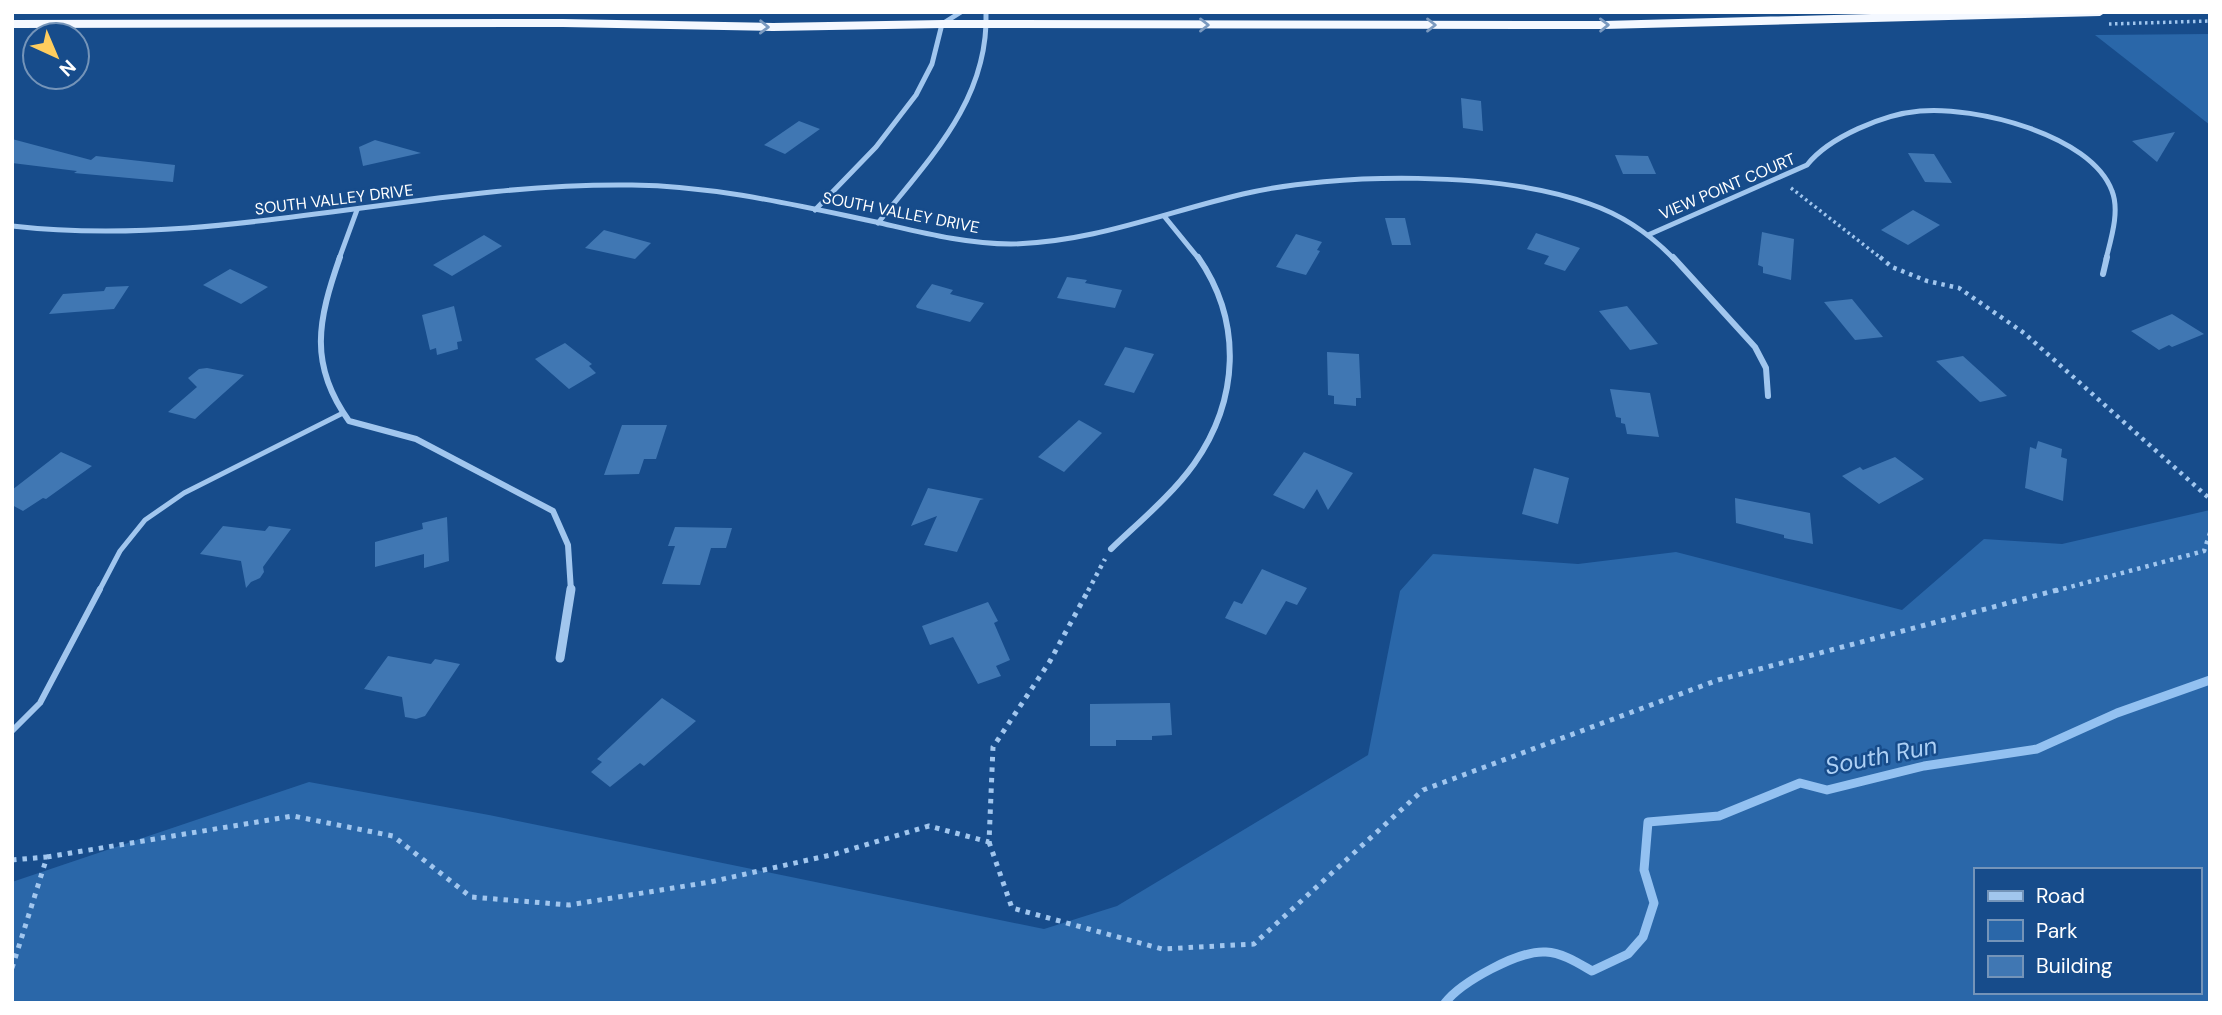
<svg xmlns="http://www.w3.org/2000/svg" width="2222" height="1015" font-family="'DM Sans',sans-serif">
<style>
.green{fill:#2a67a9;fill-rule:evenodd}
.lines{fill:none;stroke-linecap:round;stroke-linejoin:round}
.stream{stroke:#93c1f1;stroke-width:9}
.building{fill:#4077b3}
.path-far2{stroke:#a1c6ee;stroke-width:3.5;stroke-dasharray:2.5 3.5;stroke-linecap:butt}
.path-far1{stroke:#a1c6ee;stroke-width:4.5;stroke-dasharray:3.5 5;stroke-linecap:butt}
.path{stroke:#a1c6ee;stroke-width:5;stroke-dasharray:4.5 6;stroke-linecap:butt}
.service-far1{stroke:#a1c6ee;stroke-width:5}
.service{stroke:#a1c6ee;stroke-width:6}
.minor-far2{stroke:#a1c6ee;stroke-width:5}
.minor-far1{stroke:#a1c6ee;stroke-width:6}
.minor{stroke:#a1c6ee;stroke-width:9}
.trunk{fill:#f4f8ff;fill-rule:evenodd}
.oneway{stroke:#7a99bf}
.labels{text-anchor:middle;stroke-width:5;stroke-linejoin:round;paint-order:stroke}
.far-street-label{font-size:16px;fill:#fff;stroke:#174c8b}
.near-water-label{font-size:24px;font-style:italic;fill:#add0f5;stroke:#174c8b}
</style>
<rect width="100%" height="100%" fill="#174c8b"/>
<g class="green">
<polygon points="2210,34 2210,125 2095,35"/>
<path d="M2210,510v493h-2198v-121l297,-100 180,33 555,114 73,-23 251,-151 32,-164 33,-37 145,10 98,-12 226,58 82,-71 78,5zM1975,870h224v122h-224z"/>
</g>
<g class="lines">
<path class="stream" d="M1445,1003c16,-21 74,-53 101,-51 17,1 32,11 46,19l36,-17 15,-17 11,-34 -10,-33 4,-48 71,-6 81,-33 27,7 97,-24 113,-17 80,-36 93,-33"/>
</g>
<g class="building">
<polygon points="1461,98 1481,101 1483,131 1463,128"/>
<polygon points="799,121 820,129 785,154 764,145"/>
<polygon points="2175,132 2157,162 2132,141"/>
<polygon points="12,139 91,160 96,156 175,165 173,182 74,173 77,171 12,163"/>
<polygon points="375,140 421,153 363,166 359,147"/>
<polygon points="1908,153 1934,154 1952,183 1925,182"/>
<polygon points="1615,155 1648,156 1656,174 1623,174"/>
<polygon points="1913,210 1940,225 1908,245 1881,230"/>
<polygon points="1385,218 1405,218 1411,245 1392,245"/>
<polygon points="604,230 651,243 635,259 585,248"/>
<polygon points="1762,232 1794,239 1791,280 1763,273 1763,267 1758,265"/>
<polygon points="1536,233 1580,248 1565,271 1544,264 1549,256 1527,249"/>
<polygon points="1296,234 1322,242 1317,250 1320,251 1306,275 1276,267"/>
<polygon points="484,235 502,246 452,276 433,265"/>
<polygon points="230,269 268,287 241,304 203,285"/>
<polygon points="1067,277 1087,280 1085,283 1122,290 1115,308 1057,298"/>
<polygon points="932,284 953,290 950,294 984,303 970,322 917,308 916,306"/>
<polygon points="129,286 114,309 49,314 63,294 104,291 106,287"/>
<polygon points="1852,299 1883,337 1855,340 1824,302"/>
<polygon points="454,306 462,341 457,342 458,349 437,355 436,348 430,350 422,315"/>
<polygon points="1627,306 1658,344 1630,350 1599,311"/>
<polygon points="2172,314 2204,334 2172,347 2169,345 2159,350 2131,331"/>
<polygon points="565,343 592,364 589,366 596,373 569,389 535,359"/>
<polygon points="1125,347 1154,354 1134,393 1104,385"/>
<polygon points="1327,352 1359,354 1361,398 1356,398 1356,406 1334,404 1334,396 1328,395"/>
<polygon points="1963,356 2007,396 1980,402 1936,361"/>
<polygon points="207,368 244,375 195,419 168,412 197,387 188,378 199,369"/>
<polygon points="1610,389 1650,393 1659,437 1627,434 1625,424 1621,423 1621,418 1616,417"/>
<polygon points="1079,420 1102,433 1064,472 1038,457"/>
<polygon points="622,425 667,425 656,459 644,459 639,474 604,475"/>
<polygon points="2038,441 2062,449 2061,457 2067,459 2063,501 2025,488 2030,447 2036,449"/>
<polygon points="61,452 92,466 46,499 43,498 23,511 12,505 12,490"/>
<polygon points="1304,452 1353,473 1328,510 1317,489 1304,509 1273,495"/>
<polygon points="1895,457 1924,479 1879,504 1842,476 1860,467 1863,470"/>
<polygon points="1534,468 1569,478 1558,524 1522,514"/>
<polygon points="928,488 984,499 980,500 957,552 924,545 937,516 911,526"/>
<polygon points="1735,498 1810,513 1813,544 1784,538 1784,535 1736,523"/>
<polygon points="447,517 449,561 424,568 424,554 375,567 375,542 423,529 422,523"/>
<polygon points="223,526 265,531 269,526 291,529 263,567 264,572 260,578 251,582 246,588 241,561 200,554"/>
<polygon points="675,527 732,528 726,548 711,548 700,585 662,584 675,546 668,546"/>
<polygon points="1262,569 1307,588 1297,605 1286,601 1266,635 1225,618 1234,601 1242,604"/>
<polygon points="988,602 998,621 994,623 1010,660 996,666 1001,676 978,684 953,637 930,645 922,626"/>
<polygon points="388,656 431,664 435,659 460,664 425,716 416,719 405,717 402,697 364,689"/>
<polygon points="662,698 696,721 644,766 640,763 610,787 591,772 602,762 597,759"/>
<polygon points="1170,703 1172,735 1152,736 1152,740 1116,740 1116,746 1090,746 1090,704"/>
</g>
<g class="lines">
<g class="path-far2">
<polyline points="2109,24 2210,21"/>
<polyline points="1791,188 1882,259"/>
</g>
<g class="path-far1">
<polyline points="1880,257 1892,267 1927,281 1959,288 2024,333 2210,499"/>
<polyline points="1088,591 1105,559"/>
<polyline points="2055,591 2204,551 2210,533"/>
</g>
<g class="path">
<polyline points="989,842 1012,908 1162,949 1254,944 1423,790 1718,680 2061,589"/>
<polyline points="47,857 293,816 393,836 471,897 569,905 710,882 835,854 929,826 989,842 993,747 1050,661 1089,589"/>
<polyline points="12,860 47,857 12,968"/>
</g>
<polyline class="service-far1" points="99,591 120,551 145,520 184,493 343,413"/>
<polyline class="service" points="12,731 40,703 100,589"/>
<g class="minor-far2">
<polyline points="815,210 876,147 916,95 932,64 942,24 961,12"/>
<polyline points="1164,216 1199,259"/>
<path d="M878,223c51,-64 111,-123 108,-211"/>
<path d="M12,226c208,24 412,-44 620,-41 83,1 163,20 244,37 44,10 89,22 135,22 80,-1 155,-32 232,-50 93,-22 257,-23 347,10 32,11 61,31 84,55"/>
<path d="M1648,235l159,-70c22,-28 77,-51 113,-54 54,-5 171,23 192,80 8,20 -1,48 -6,68"/>
<polyline points="339,259 357,210"/>
</g>
<g class="minor-far1">
<path d="M340,257c-22,63 -32,107 9,164l67,18 137,72 15,34 3,46"/>
<polyline points="1673,257 1755,347 1766,368 1768,396"/>
<polyline points="2103,274 2107,257"/>
<path d="M1111,549c28,-27 60,-53 83,-85 45,-64 49,-142 4,-207"/>
</g>
<polyline class="minor" points="560,658 571,589"/>
<polygon class="trunk" points="1946,12 2106,12 2100,16 1604,29 942,28 773,31 563,27 12,28 12,20 563,19 773,23 942,20 1604,21"/>
</g>
<defs><path id="oneway-chevron" d="M-2-3.5L2.5 0L-2 3.5" fill="none" stroke-width="1.6" stroke-linecap="round" stroke-linejoin="round" transform="scale(1.75)"/></defs>
<g class="oneway">
<use href="#oneway-chevron" transform="translate(1204 25)"/>
<use href="#oneway-chevron" transform="translate(1431 25)"/>
<use href="#oneway-chevron" transform="translate(1604 25) rotate(-1)"/>
<use href="#oneway-chevron" transform="translate(764 27) rotate(1)"/>
</g>
<g class="labels">
<g class="far-street-label">
<text transform="translate(1727 186) rotate(-23)" y="6">VIEW POINT COURT</text>
<text transform="translate(334 199) rotate(-7)" y="6">SOUTH VALLEY DRIVE</text>
<text transform="translate(901 212) rotate(11)" y="6">SOUTH VALLEY DRIVE</text>
</g>
<g class="near-water-label">
<text transform="translate(1881 756) rotate(-11)" y="8">South Run</text>
</g>
</g>
<rect width="2222" height="1015" fill="none" stroke="#ffffff" stroke-width="28"/>
<rect x="1974" y="868" width="228" height="126" fill="#174c8b" stroke="#7494b9" stroke-width="2"/>
<rect x="1988" y="891" width="35" height="10" fill="#a1c6ee" stroke="#7494b9" stroke-width="2"/>
<text x="2036" y="903" font-size="21" fill="#ffffff">Road</text>
<rect x="1988" y="920" width="35" height="21" fill="#2a67a9" stroke="#7494b9" stroke-width="2"/>
<text x="2036" y="938" font-size="21" fill="#ffffff">Park</text>
<rect x="1988" y="956" width="35" height="21" fill="#4077b3" stroke="#7494b9" stroke-width="2"/>
<text x="2036" y="973" font-size="21" fill="#ffffff">Building</text>
<g transform="translate(56 56) rotate(136)"><circle r="33" fill="#174c8b" stroke="#7494b9" stroke-width="2"/>
<path d="M0-5L12 26L0 18L-12 26Z" fill="#ffcd5e"/>
<text y="-10" font-size="19" font-weight="bold" text-anchor="middle" fill="#ffffff">N</text>
</g>
</svg>
